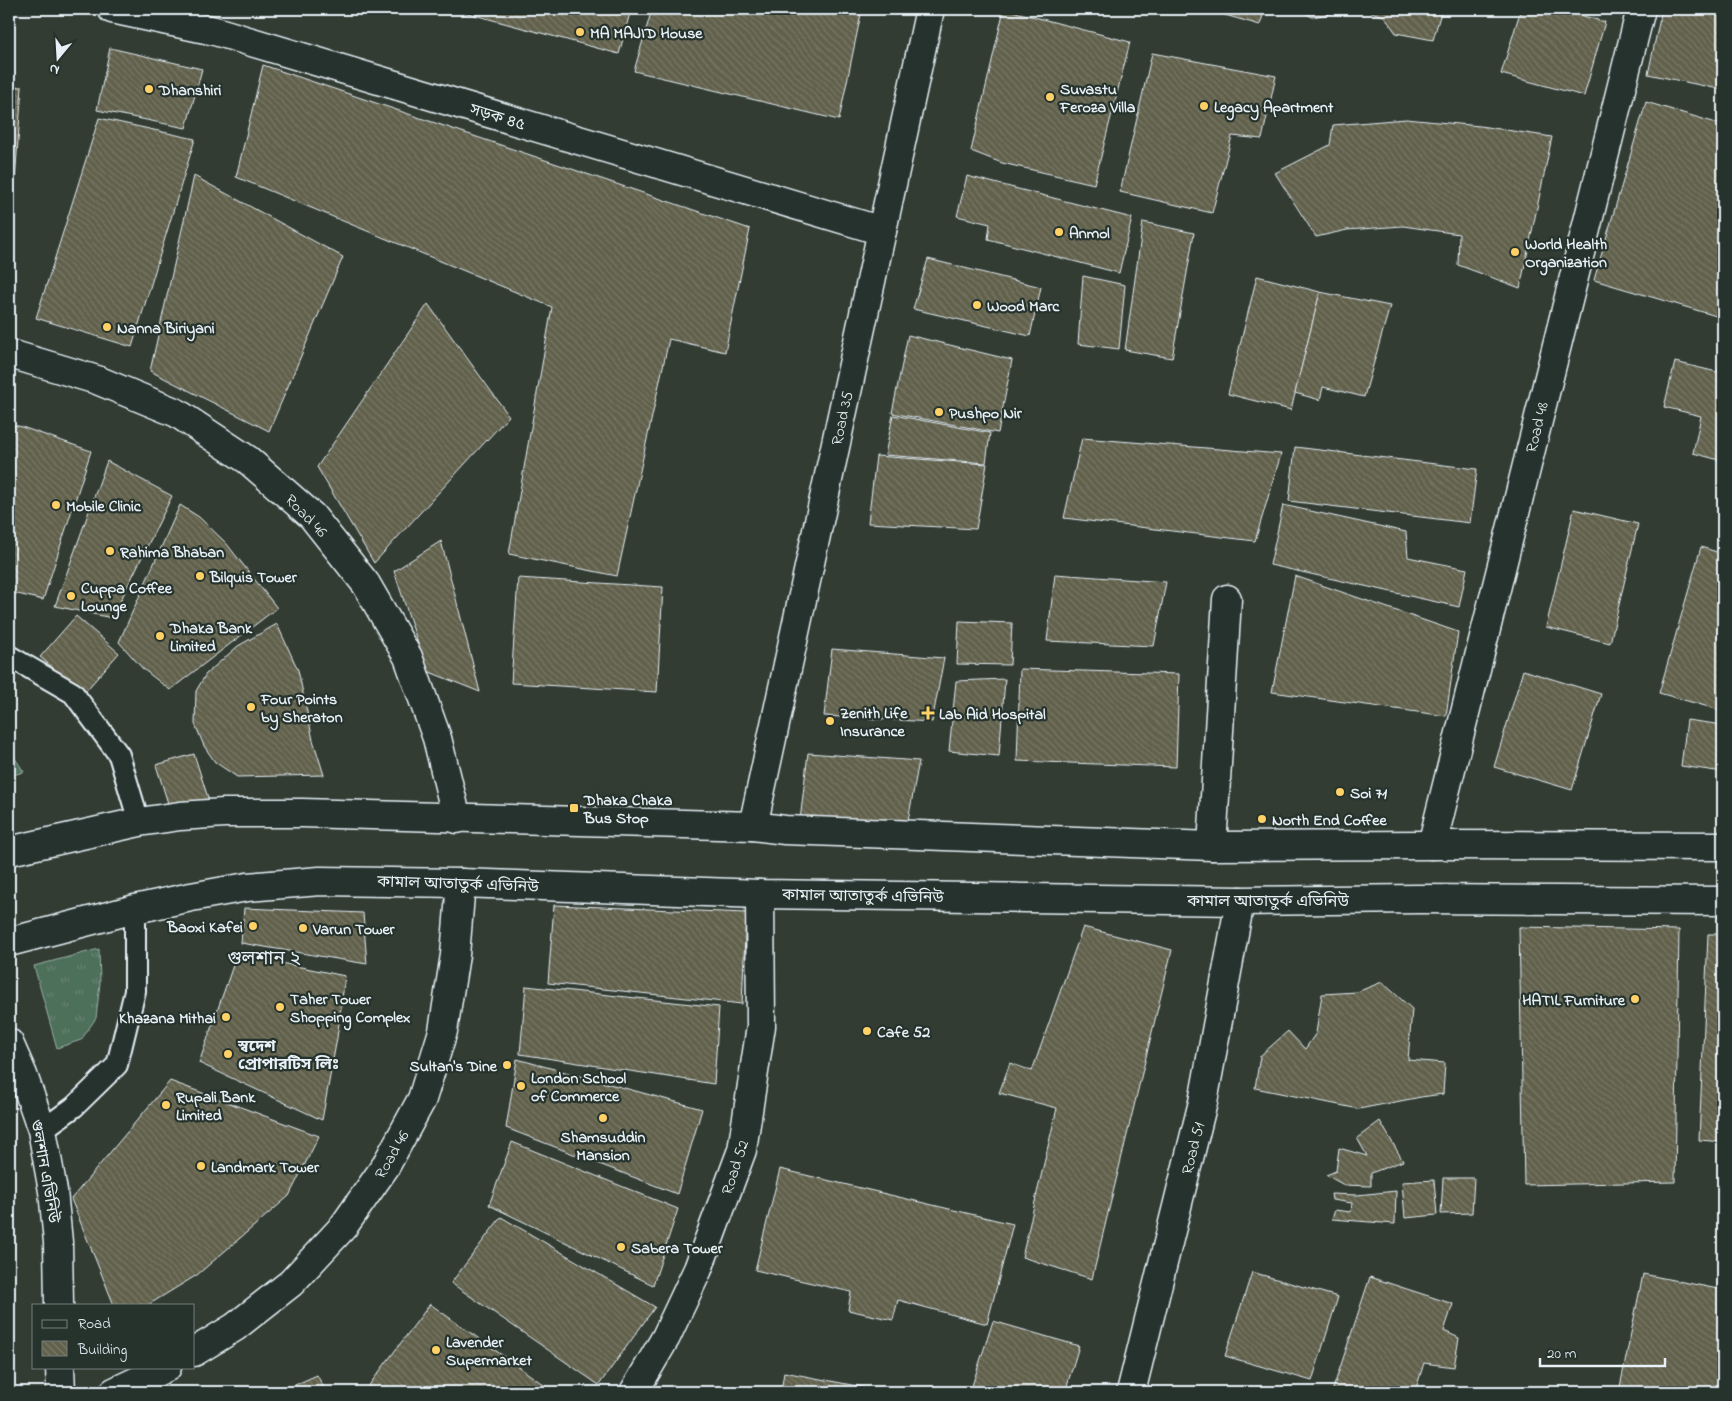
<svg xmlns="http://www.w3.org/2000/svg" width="1732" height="1401" font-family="'Indie Flower','Noto Sans Bengali',sans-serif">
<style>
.grass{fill:url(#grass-tufts);stroke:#9bb0a9}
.building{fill:url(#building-back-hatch);stroke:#e8f1f8}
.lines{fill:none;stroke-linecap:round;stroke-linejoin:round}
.lane-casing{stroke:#e8f1f8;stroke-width:24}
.street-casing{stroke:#e8f1f8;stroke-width:31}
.secondary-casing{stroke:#e8f1f8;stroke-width:31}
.lane{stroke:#26332d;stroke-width:20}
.street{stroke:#26332d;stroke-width:28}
.secondary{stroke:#26332d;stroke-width:28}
.poi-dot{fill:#ffd166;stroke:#26332d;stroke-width:2}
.labels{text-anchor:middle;stroke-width:4.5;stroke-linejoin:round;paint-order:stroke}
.poi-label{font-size:16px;font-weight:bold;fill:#e8f1f8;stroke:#26332d;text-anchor:start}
.street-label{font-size:16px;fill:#e8f1f8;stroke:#26332d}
.quarter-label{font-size:19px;fill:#e8f1f8;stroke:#26332d}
</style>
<defs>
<pattern id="grass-tufts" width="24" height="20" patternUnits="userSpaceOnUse" patternTransform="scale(1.25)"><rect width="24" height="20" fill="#4e6f5a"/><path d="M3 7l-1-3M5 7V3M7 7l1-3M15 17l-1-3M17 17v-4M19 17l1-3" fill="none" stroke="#688472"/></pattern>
<pattern id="building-back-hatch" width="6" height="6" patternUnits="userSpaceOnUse" patternTransform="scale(1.25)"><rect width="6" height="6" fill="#61614c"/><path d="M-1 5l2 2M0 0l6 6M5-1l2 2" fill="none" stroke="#787867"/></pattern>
</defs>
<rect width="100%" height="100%" fill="#323c33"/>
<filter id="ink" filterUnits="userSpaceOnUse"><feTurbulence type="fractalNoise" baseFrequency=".02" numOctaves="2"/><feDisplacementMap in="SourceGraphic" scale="10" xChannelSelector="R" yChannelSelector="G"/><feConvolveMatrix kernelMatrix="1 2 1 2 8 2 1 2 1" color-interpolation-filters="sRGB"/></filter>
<g filter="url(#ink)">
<g class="grass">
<polygon points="9,749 24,772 9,776"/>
<polygon points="99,949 100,983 96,1018 81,1040 57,1048 34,966"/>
</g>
<g class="building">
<polygon points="452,9 631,9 619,54"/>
<polygon points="652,9 862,9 839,120 634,71"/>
<polygon points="1004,9 1130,42 1094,184 1002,163 971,151"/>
<polygon points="1204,9 1265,9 1260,25"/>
<polygon points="1298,9 1343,9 1335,13 1312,17"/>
<polygon points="1360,9 1442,9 1433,40 1396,33 1384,16"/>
<polygon points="1521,9 1558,9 1605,22 1584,96 1501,74"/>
<polygon points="1662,9 1723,9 1723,90 1648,74"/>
<polygon points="110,48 202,69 186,128 97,110"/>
<polygon points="1152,53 1276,76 1262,139 1232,136 1212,213 1120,192"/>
<polygon points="263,65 750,229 725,352 669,339 617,576 509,554 552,307 236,177"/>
<polygon points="9,86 22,87 9,261"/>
<polygon points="1646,102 1723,125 1723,318 1594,280"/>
<polygon points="99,118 195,139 132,347 36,318"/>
<polygon points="1406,119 1480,126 1552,137 1520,288 1458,265 1459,234 1403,226 1347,230 1316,237 1275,173 1330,145 1333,125"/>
<polygon points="194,176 343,257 269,431 150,371"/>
<polygon points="967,176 1132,218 1119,273 988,239 990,224 957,216"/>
<polygon points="1143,222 1194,233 1172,358 1125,350"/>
<polygon points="928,259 1041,287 1030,336 913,309"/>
<polygon points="1083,276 1125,285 1119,349 1078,344"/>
<polygon points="1257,276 1320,292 1291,410 1228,394"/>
<polygon points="1320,292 1390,306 1364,397 1323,387 1320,400 1295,393"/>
<polygon points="428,304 509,416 374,563 317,467"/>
<polygon points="908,335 1012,360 998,433 892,413"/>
<polygon points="1675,362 1717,372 1723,362 1723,461 1693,453 1701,416 1664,407"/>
<polygon points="893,415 990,433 986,463 885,455"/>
<polygon points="9,424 22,427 91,451 43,600 9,592"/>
<polygon points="1082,438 1281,454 1255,541 1064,518"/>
<polygon points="1295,447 1477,469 1470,523 1289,501"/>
<polygon points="876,456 987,464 976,529 868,523"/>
<polygon points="107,461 172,496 112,618 55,606"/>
<polygon points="180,505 199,517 226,543 277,608 170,690 143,669 119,642"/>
<polygon points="1283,505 1406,532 1408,557 1467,569 1459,607 1270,565"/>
<polygon points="1574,509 1638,524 1610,643 1546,627"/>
<polygon points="441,541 480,692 427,671 394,571"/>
<polygon points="1701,547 1723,554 1723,711 1659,693"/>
<polygon points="1055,574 1166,582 1154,646 1047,641"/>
<polygon points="1295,576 1458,632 1446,716 1272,692"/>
<polygon points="518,578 663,587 657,692 511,683"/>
<polygon points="76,616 119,653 83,694 40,657"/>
<polygon points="959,621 1012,623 1010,665 957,664"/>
<polygon points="277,624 298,670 313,740 324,775 237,777 215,762 204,746 195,724 196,691 206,674 238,646"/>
<polygon points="832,649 944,658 932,722 824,716"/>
<polygon points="1020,669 1179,674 1176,767 1017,761"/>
<polygon points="1523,670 1601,694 1572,790 1494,767"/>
<polygon points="1005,679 999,756 949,751 956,681"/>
<polygon points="1687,720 1723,725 1723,772 1681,766"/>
<polygon points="808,753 919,761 907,826 800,820"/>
<polygon points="194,754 209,801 171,813 156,765"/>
<polygon points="554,905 746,913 742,1004 548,983"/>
<polygon points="244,908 363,913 367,964 241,943"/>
<polygon points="1083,927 1172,950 1092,1279 1022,1257 1057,1108 999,1093 1010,1063 1032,1071"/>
<polygon points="1519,927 1679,930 1675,1182 1524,1185"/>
<polygon points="1708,934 1723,934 1723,1142 1699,1140"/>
<polygon points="237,954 345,976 337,1038 322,1120 199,1063"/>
<polygon points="1382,982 1412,1009 1408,1060 1445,1063 1443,1094 1421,1097 1359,1109 1255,1088 1260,1056 1288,1031 1305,1049 1316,1033 1322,994 1357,992"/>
<polygon points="526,986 719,1007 714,1084 520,1054"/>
<polygon points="517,1059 702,1109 677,1194 506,1128"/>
<polygon points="170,1081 319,1136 289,1196 197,1275 148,1305 114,1305 71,1199"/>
<polygon points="1380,1121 1403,1161 1371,1173 1371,1186 1344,1185 1326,1175 1336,1171 1339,1148 1367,1156 1357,1138"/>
<polygon points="512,1142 678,1209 653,1285 489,1205"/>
<polygon points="780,1169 1013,1224 987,1324 898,1300 893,1320 848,1310 851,1292 755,1270"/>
<polygon points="1443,1178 1474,1178 1472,1213 1441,1214"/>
<polygon points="1434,1180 1437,1215 1405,1218 1402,1182"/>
<polygon points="1396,1191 1395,1224 1332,1219 1335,1210 1351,1212 1352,1203 1332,1200 1331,1194 1357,1195"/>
<polygon points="501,1217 655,1307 599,1385 451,1283"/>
<polygon points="1252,1272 1338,1297 1312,1381 1225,1356"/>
<polygon points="1643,1274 1723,1290 1723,1392 1619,1392"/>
<polygon points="1370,1277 1453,1304 1444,1331 1459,1338 1454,1367 1424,1363 1415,1392 1332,1392"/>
<polygon points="430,1304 554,1392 364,1392"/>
<polygon points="993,1321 1079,1346 1065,1392 970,1392"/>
<polygon points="784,1372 888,1392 781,1392"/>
<polygon points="317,1375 326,1392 279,1392"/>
</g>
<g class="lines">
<defs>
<g id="lane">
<polyline points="9,656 73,693 119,755 139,822"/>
<polyline points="42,1130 74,1107 117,1065 135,991 135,909"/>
</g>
<g id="street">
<polyline points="112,9 215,31 882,231"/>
<polyline points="9,355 17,356 97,380 177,413 248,460 312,516 366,584 408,657 437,738 457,819"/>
<polyline points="753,826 930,9"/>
<polyline points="1432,845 1641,9"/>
<polyline points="1212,846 1227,599"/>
<polyline points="194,1352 235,1327 291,1283 343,1227 385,1167 422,1099 443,1031 455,955 461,883"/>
<polyline points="114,1392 167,1367"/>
<polyline points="634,1392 666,1337 698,1269 742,1150 761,1026 760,894"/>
<polyline points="1131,1392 1203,1102 1240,901"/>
</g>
<g id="secondary">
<polyline points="9,851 139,822 180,816 224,813 302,813 753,826 785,830 1212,846 1432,845 1723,846"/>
<polyline points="9,942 135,909 191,897 247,887 320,881 461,883 760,894 1240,901 1418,899 1723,901"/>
<polyline points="9,1043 23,1075 42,1130 53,1191 58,1242 59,1305"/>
<polyline points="60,1367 61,1392"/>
</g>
</defs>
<use href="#lane" class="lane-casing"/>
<use href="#street" class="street-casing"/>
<use href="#secondary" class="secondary-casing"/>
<use href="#lane" class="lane"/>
<use href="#street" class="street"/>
<use href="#secondary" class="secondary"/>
</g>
</g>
<g class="poi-dot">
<circle cx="580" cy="32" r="5"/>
<circle cx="149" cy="89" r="5"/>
<circle cx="1050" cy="97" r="5"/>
<circle cx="1204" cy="106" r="5"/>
<circle cx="1059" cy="232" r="5"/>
<circle cx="1515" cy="252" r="5"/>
<circle cx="977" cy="305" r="5"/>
<circle cx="107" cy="327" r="5"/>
<circle cx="939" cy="412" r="5"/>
<circle cx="56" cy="505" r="5"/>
<circle cx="110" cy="551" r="5"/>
<circle cx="200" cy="576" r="5"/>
<circle cx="71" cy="596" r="5"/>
<circle cx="160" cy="636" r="5"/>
<circle cx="251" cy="707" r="5"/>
<path d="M925.5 705.5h5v5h5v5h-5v5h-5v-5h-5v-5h5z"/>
<circle cx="830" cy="721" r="5"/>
<circle cx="1340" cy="792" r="5"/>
<rect x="569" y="803" width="10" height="10" rx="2.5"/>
<circle cx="1262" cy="819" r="5"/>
<circle cx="253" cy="926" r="5"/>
<circle cx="303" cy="928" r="5"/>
<circle cx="1635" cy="999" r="5"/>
<circle cx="280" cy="1007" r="5"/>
<circle cx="226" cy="1017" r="5"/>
<circle cx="867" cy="1031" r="5"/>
<circle cx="228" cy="1054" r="5"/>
<circle cx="507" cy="1065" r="5"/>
<circle cx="521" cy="1086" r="5"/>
<circle cx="166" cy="1105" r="5"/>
<circle cx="603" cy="1118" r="5"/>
<circle cx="201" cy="1166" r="5"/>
<circle cx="621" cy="1247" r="5"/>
<circle cx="436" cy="1350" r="5"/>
</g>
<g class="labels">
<g class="poi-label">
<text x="590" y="38">MA MAJID House</text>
<text x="1060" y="94">Suvastu<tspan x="1060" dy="18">Feroza Villa</tspan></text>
<text x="159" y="95">Dhanshiri</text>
<text x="1214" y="112">Legacy Apartment</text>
<text x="1069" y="238">Anmol</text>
<text x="1525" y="249">World Health<tspan x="1525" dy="18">Organization</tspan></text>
<text x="987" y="311">Wood Marc</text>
<text x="117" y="333">Nanna Biriyani</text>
<text x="949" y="418">Pushpo Nir</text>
<text x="66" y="511">Mobile Clinic</text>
<text x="120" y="557">Rahima Bhaban</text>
<text x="210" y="582">Bilquis Tower</text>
<text x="81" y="593">Cuppa Coffee<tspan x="81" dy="18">Lounge</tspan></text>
<text x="170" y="633">Dhaka Bank<tspan x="170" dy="18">Limited</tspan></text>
<text x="261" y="704">Four Points<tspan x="261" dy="18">by Sheraton</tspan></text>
<text x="840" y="718">Zenith Life<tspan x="840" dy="18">Insurance</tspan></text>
<text x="939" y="719">Lab Aid Hospital</text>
<text x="1350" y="798">Soi 71</text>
<text x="584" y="805">Dhaka Chaka<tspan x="584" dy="18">Bus Stop</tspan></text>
<text x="1272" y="825">North End Coffee</text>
<text x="243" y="932" text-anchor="end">Baoxi Kafei</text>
<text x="313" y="934">Varun Tower</text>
<text x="290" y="1004">Taher Tower<tspan x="290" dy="18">Shopping Complex</tspan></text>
<text x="1625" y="1005" text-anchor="end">HATIL Furniture</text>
<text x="216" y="1023" text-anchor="end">Khazana Mithai</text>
<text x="877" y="1037">Cafe 52</text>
<text x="238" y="1051">স্বদেশ<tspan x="238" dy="18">প্রোপারটিস লিঃ</tspan></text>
<text x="497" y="1071" text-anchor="end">Sultan's Dine</text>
<text x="531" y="1083">London School<tspan x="531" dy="18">of Commerce</tspan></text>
<text x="176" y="1102">Rupali Bank<tspan x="176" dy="18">Limited</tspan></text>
<text x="603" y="1142" text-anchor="middle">Shamsuddin<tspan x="603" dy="18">Mansion</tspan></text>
<text x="211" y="1172">Landmark Tower</text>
<text x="631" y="1253">Sabera Tower</text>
<text x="446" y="1347">Lavender<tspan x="446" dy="18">Supermarket</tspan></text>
</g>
<g class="street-label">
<text transform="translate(498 116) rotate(17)" y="6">সড়ক ৪৫</text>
<text transform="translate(841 418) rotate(-78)" y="6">Road 35</text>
<text transform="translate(1536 427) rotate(-76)" y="6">Road 48</text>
<text transform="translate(307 515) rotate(46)" y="6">Road 46</text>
<text transform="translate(458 883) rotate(2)" y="6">কামাল আতাতুর্ক এভিনিউ</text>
<text transform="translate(863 895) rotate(1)" y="6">কামাল আতাতুর্ক এভিনিউ</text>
<text x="1268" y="906">কামাল আতাতুর্ক এভিনিউ</text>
<text transform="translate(1192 1148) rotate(-76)" y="6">Road 51</text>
<text transform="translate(391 1154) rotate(-60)" y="6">Road 46</text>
<text transform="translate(734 1167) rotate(-72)" y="6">Road 52</text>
<text transform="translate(46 1171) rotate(80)" y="6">গুলশান এভিনিউ</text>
</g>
<g class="quarter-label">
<text x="264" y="964">গুলশান ২</text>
</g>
</g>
<rect width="1732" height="1401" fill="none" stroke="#26332d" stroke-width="30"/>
<rect x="15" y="15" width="1702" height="1371" fill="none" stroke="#e8f1f8" stroke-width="2" filter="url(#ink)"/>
<rect x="32" y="1304" width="162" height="65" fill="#26332d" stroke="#747f7e"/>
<rect x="42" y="1320" width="25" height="8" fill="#26332d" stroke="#747f7e"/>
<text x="78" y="1328" font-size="15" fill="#e8f1f8">Road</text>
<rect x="42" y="1341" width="25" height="15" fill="url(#building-back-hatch)" stroke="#747f7e"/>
<text x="78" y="1354" font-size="15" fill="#e8f1f8">Building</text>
<g transform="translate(58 58) rotate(198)" stroke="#26332d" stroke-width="4" paint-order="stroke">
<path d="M0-4L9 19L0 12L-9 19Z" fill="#e8f1f8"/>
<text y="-8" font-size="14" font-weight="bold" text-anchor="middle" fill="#e8f1f8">N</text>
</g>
<path d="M1540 1358v8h125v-8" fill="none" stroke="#e8f1f8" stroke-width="2.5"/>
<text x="1547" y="1358" font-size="15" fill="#e8f1f8" stroke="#26332d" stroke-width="4" paint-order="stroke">20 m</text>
</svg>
